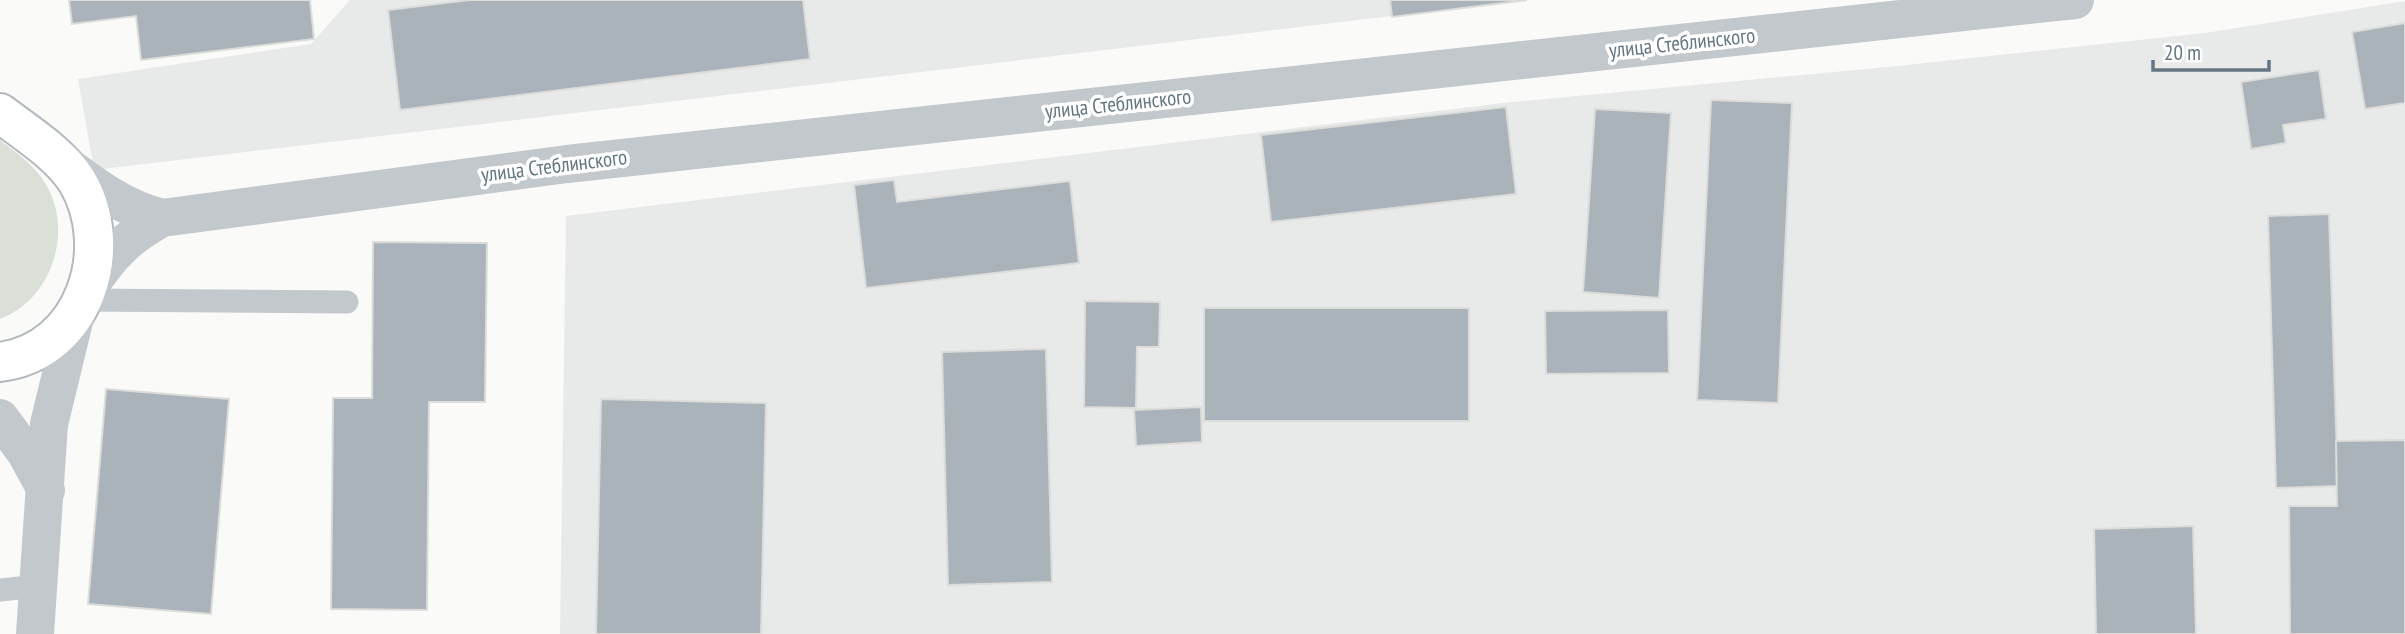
<svg xmlns="http://www.w3.org/2000/svg" width="2405" height="634" font-family="'PT Sans Narrow',sans-serif">
<style>
.built{fill:#e8e9e9}
.green{fill:#dadfd7}
.building{fill:#aab3b9;stroke:#dcdcda;stroke-width:2}
.lines{fill:none;stroke-linecap:round;stroke-linejoin:round}
.secondary-casing{stroke:#b3babf;stroke-width:42}
.lane{stroke:#c3c8cc;stroke-width:23}
.street{stroke:#c3c8cc;stroke-width:38}
.secondary{stroke:#fff;stroke-width:38}
.labels{text-anchor:middle;stroke-width:7;stroke-linejoin:round;paint-order:stroke}
.street-label{font-size:21px;fill:#657683;stroke:#fff}
</style>
<rect width="100%" height="100%" fill="#fafaf8"/>
<g class="built">
<polygon points="350,0 1527,0 94,170 78,79 311,44"/>
<polygon points="2405,1 2405,634 560,634 566,216 1503,103 1888,67 2205,33"/>
</g>
<path class="green" d="M0,140c14,11 30,22 41,37 35,47 14,121 -41,142z"/>
<g class="building">
<polygon points="69,0 310,0 314,39 141,60 136,16 72,24"/>
<polygon points="469,0 803,0 810,59 400,110 388,10"/>
<polygon points="1390,0 1527,0 1392,17"/>
<polygon points="2405,23 2405,103 2365,109 2352,32"/>
<polygon points="2319,70 2326,119 2283,125 2286,143 2251,149 2241,82"/>
<polygon points="1711,100 1792,103 1778,403 1697,400"/>
<polygon points="1506,107 1516,194 1271,222 1261,135"/>
<polygon points="1595,109 1671,113 1659,298 1583,292"/>
<polygon points="894,180 897,202 1070,181 1079,263 866,288 854,185"/>
<polygon points="2329,214 2338,486 2276,488 2268,216"/>
<polygon points="373,242 487,243 485,402 429,402 427,610 331,609 333,398 372,398"/>
<polygon points="1085,301 1160,302 1159,347 1137,347 1136,408 1084,407"/>
<rect x="1204" y="308" width="265" height="113"/>
<polygon points="1668,310 1669,373 1546,374 1545,311"/>
<polygon points="1046,349 1052,582 948,585 942,352"/>
<polygon points="106,389 229,399 211,614 88,604"/>
<polygon points="601,399 766,403 761,634 596,634"/>
<polygon points="1201,407 1202,442 1136,446 1134,410"/>
<polygon points="2405,440 2405,634 2290,634 2289,506 2337,506 2336,441"/>
<polygon points="2193,526 2196,634 2096,634 2094,529"/>
</g>
<g class="lines">
<defs>
<path id="secondary" d="M0,113c26,20 59,40 77,68 40,67 8,170 -77,181"/>
</defs>
<use href="#secondary" class="secondary-casing"/>
<g class="lane">
<polyline points="83,300 347,302"/>
<polyline points="0,590 38,586"/>
</g>
<g class="street">
<path d="M61,161c32,24 61,47 101,57"/>
<path d="M89,287c22,-33 38,-50 73,-69l405,-54 1508,-164"/>
<polyline points="0,418 26,453 46,490"/>
<polyline points="35,634 49,424 76,313"/>
</g>
<use href="#secondary" class="secondary"/>
</g>
<g class="labels">
<g class="street-label">
<text transform="translate(1682 43) rotate(-6)" y="7">улица Стеблинского</text>
<text transform="translate(1118 104) rotate(-6)" y="7">улица Стеблинского</text>
<text transform="translate(554 166) rotate(-7)" y="7">улица Стеблинского</text>
</g>
</g>
<path d="M2153 60v10h116v-10" fill="none" stroke="#657683" stroke-width="3.5"/>
<text x="2164" y="60" font-size="21" fill="#657683" stroke="#ffffff" stroke-width="5" paint-order="stroke">20 m</text>
</svg>
